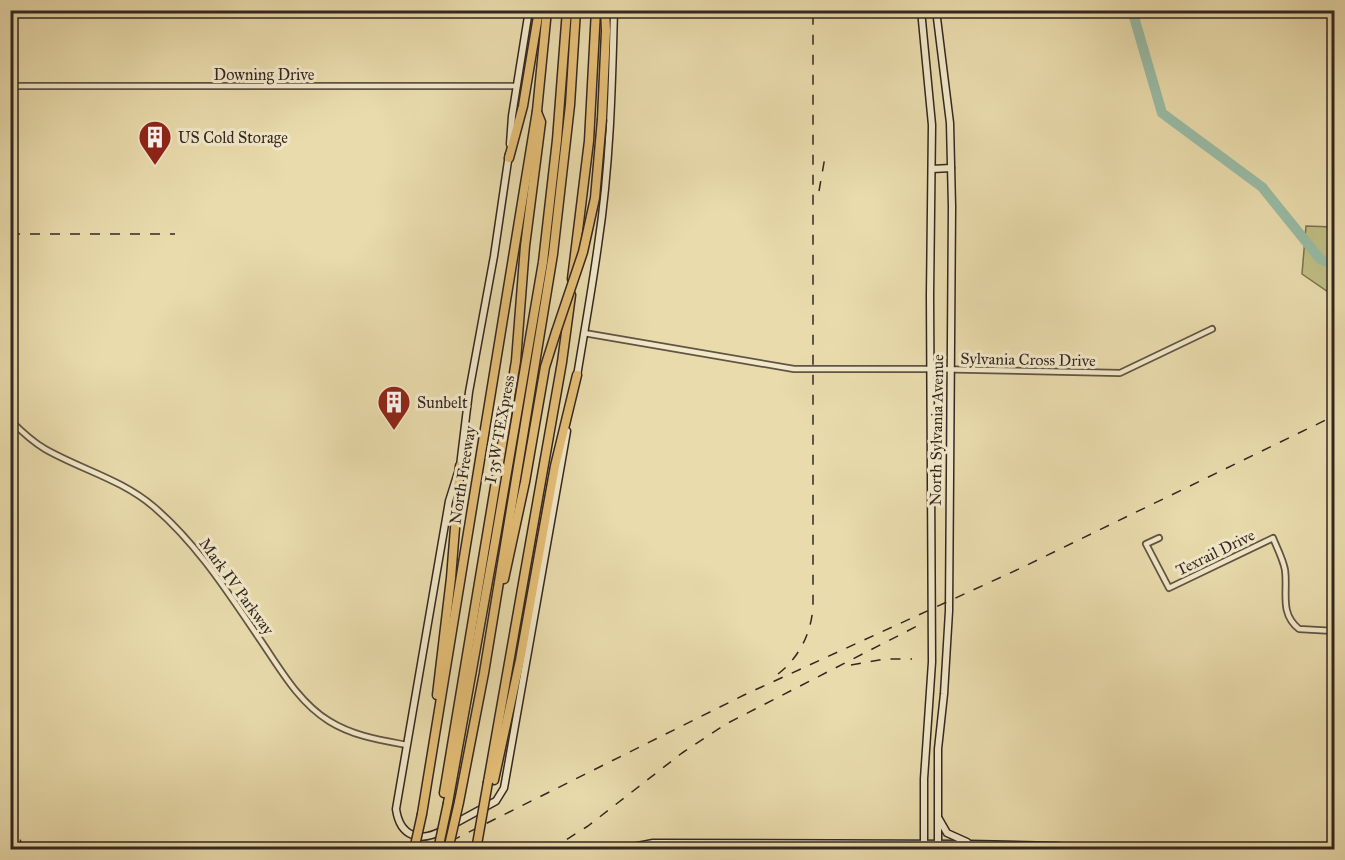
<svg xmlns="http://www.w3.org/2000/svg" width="1345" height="860" font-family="'IM FELL Great Primer',serif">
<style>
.green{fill:#bebe84;stroke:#797252;stroke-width:1.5}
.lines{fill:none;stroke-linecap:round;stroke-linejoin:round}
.river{stroke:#98bba5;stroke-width:10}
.minor-casing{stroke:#615443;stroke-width:8}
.secondary-casing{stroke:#342720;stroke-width:9}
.motorway-casing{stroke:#342720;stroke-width:11}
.minor{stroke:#f1e8c9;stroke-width:4.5}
.secondary{stroke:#f1e8c9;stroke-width:6}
.motorway{stroke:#e4be76;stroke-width:8}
.rail{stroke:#342720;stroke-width:1.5;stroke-dasharray:10 10;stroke-linecap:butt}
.motorway-bridge-casing{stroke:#342720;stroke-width:11;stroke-linecap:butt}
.motorway-bridge{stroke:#e4be76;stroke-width:8}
.labels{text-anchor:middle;stroke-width:6;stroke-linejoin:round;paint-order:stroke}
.street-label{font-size:16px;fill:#342720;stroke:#f1e8c9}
.poi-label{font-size:16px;fill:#342720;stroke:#f1e8c9;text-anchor:start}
</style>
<rect width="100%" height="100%" fill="#e9dbac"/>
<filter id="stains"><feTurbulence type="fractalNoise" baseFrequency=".00333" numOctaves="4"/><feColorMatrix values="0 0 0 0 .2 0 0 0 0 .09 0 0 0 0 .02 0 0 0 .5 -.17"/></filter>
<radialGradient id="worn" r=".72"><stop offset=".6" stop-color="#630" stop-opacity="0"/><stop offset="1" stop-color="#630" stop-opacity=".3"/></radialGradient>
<polygon class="green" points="1306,226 1334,227 1334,296 1302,274"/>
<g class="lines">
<polyline class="river" points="1132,10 1162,113 1262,187 1320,259 1334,265"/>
<defs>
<g id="minor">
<polyline points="10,86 517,86"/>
<polyline points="584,333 794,369 930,369 1120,373 1212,329"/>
<path d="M10,420c11,11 23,22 35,29 37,21 76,30 109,58 43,37 73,84 105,131 20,29 39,64 70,83 24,15 51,19 78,24"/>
<path d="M1159,538l-13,6 23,44 104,-50c4,10 10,21 12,32 3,22 -6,43 14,59l35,2"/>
</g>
<g id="secondary">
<polyline points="921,10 932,125 930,296 932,662 924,779 924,850"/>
<polyline points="936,10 950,123 952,207 949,611 944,694 938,749 938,850"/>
<polyline points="510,144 512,116 529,10"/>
<polyline points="932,169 951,168"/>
<path d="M577,376c7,-43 15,-87 21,-131 12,-78 14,-156 16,-235"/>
<polyline points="939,819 947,833 967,842"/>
<polyline points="452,825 496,801 504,788 567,431"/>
<path d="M443,830c-23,13 -43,7 -47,-21l53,-308 11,-35 9,-74 25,-136 15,-102"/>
<polyline points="617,850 653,843 970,844 1057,846 1095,850"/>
</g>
<g id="motorway">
<polyline points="602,119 606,31 605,10"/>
<polyline points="509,158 523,106 539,10"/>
<polyline points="572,279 589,141 596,10"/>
<polyline points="504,579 525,482 545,367 556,332"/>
<polyline points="437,695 451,578 460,466"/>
<polyline points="494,780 520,660 555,466 577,375"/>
<polyline points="488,782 562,362 571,295"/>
<polyline points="444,793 516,361 525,246 541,122 537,112"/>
<polyline points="459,802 484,673 553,254 570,105 576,10"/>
<polyline points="448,803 495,542 543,262 557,140 567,10"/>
<polyline points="422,814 537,111 547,10"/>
</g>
</defs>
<use href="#minor" class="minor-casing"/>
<use href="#secondary" class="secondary-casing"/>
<use href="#motorway" class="motorway-casing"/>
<use href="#minor" class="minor"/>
<use href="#secondary" class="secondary"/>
<use href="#motorway" class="motorway"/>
<g class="rail">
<polyline points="819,191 825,157"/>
<polyline points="10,234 175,234"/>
<polyline points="851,665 885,659 912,659"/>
<path d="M778,674c21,-16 34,-42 35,-69v-595"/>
<polyline points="10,801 23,850"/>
<polyline points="433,850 744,695 1021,568 1334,416"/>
<polyline points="550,850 588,826 682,753 726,724 923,623"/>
</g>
<defs>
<g id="motorway-bridge">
<polyline points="556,332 583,252 595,198 602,119"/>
<polyline points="414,850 422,814"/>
<polyline points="438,850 448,803"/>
<polyline points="448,850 459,802"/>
<polyline points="476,850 488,782"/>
</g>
</defs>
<use href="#motorway-bridge" class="motorway-bridge-casing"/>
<use href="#motorway-bridge" class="motorway-bridge"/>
</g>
<defs>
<symbol id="building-pin" viewBox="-11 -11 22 30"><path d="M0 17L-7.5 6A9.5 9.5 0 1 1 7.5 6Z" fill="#8f2418" stroke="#f1e8c9"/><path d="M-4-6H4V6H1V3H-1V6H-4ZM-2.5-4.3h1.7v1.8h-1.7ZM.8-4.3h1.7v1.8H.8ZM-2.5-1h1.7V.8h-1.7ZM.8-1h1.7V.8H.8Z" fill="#fff"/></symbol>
</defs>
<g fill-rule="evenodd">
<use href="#building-pin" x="136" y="118" width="38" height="52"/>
<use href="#building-pin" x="375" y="383" width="38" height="52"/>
</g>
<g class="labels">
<g class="street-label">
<text x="264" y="80">Downing Drive</text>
<text transform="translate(1028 359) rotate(1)" y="6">Sylvania Cross Drive</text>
<text transform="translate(499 429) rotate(-80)" y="6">I 35W TEXpress</text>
<text transform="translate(936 430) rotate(-89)" y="6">North Sylvania Avenue</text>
<text transform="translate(462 475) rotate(-81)" y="6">North Freeway</text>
<text transform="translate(1215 552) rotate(-26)" y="6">Texrail Drive</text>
<text transform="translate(237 586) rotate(54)" y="6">Mark IV Parkway</text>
</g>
<g class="poi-label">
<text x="178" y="143">US Cold Storage</text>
<text x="417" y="408">Sunbelt</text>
</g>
</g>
<rect width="1345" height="860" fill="none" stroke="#e9dbac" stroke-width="36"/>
<rect x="12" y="12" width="1321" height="836" fill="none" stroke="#342720" stroke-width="3"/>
<rect x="18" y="18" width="1309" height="824" fill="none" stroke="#342720" stroke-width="1.5"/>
<rect width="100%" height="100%" filter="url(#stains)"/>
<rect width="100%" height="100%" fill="url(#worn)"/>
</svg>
